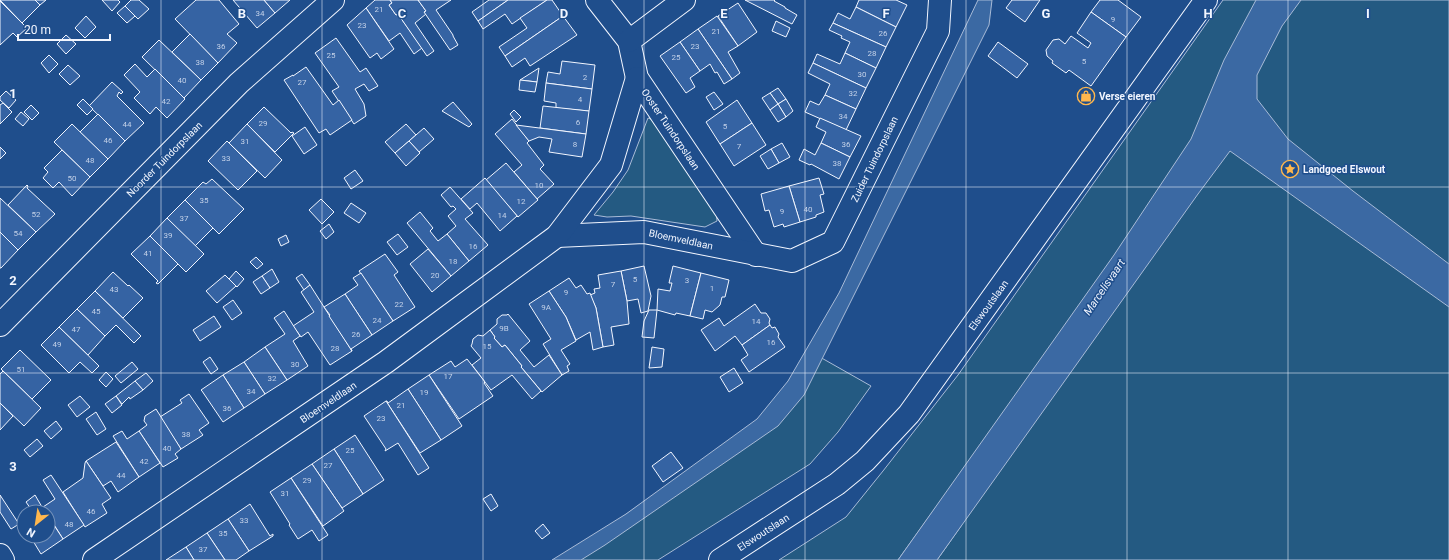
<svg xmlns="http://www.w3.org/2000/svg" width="1449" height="560" font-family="Roboto,sans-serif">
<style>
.green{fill:#245a82;stroke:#a8bbd7}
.water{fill:#3b69a3;stroke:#a8bbd7}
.building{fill:#3563a3;stroke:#f2f6ff}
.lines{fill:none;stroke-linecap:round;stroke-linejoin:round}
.minor-casing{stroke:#f2f6ff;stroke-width:24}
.tertiary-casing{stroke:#f2f6ff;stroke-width:24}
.minor{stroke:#1f4e8c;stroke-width:22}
.tertiary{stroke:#1f4e8c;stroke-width:22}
.grid{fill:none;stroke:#f2f6ff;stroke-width:1;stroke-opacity:0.55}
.labels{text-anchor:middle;stroke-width:3;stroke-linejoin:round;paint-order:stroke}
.number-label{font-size:8px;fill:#c3d1e8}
.poi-label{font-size:10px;font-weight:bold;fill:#f2f6ff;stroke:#1f4e8c;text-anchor:start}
.street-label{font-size:10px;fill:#f2f6ff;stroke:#1f4e8c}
.water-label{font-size:11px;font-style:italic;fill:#f2f6ff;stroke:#1f4e8c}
.grid-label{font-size:13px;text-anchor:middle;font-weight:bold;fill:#f2f6ff;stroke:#1f4e8c;stroke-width:3;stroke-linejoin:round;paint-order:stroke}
</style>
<rect width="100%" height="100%" fill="#1f4e8c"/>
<g class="green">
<polygon points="1223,0 1449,0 1449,560 937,560 961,526 936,507 898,560 779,560 846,517 883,471 958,375"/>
<polygon points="648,118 656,121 716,208 717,221 705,227 631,216 607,217 594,215 613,192 628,170"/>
<polygon points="811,352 871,386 838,432 810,464 658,560 561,560 768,415"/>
</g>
<g class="water">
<polygon points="978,0 992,0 989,25 804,395 778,426 605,545 581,560 552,560 626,514 757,419 788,381 839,293"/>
<polygon points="1256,0 1301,0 1282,26 1257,75 1257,99 1288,139 1353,191 1449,264 1449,307 1230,151 1198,194 937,560 898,560 1114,255 1191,139 1224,60"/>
</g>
<g class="building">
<polygon points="0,0 35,0 40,5 22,23"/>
<polygon points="35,0 46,0 40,5"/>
<polygon points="102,0 118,0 120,2 112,11"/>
<polygon points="131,0 139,0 149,9 138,19 125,6"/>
<polygon points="196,0 219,0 239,24 227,34 237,43 218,63 175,19"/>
<polygon points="233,0 264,0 275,13 257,28"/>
<polygon points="264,0 290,0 275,13"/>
<polygon points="375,0 390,0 392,3 389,5 396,15 398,14 422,48 414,54 400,33 389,41 366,8"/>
<polygon points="390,0 418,0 426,11 424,12 426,14 415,23 434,51 427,56 398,14 396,15 389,5 392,3"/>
<polygon points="418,0 451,0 436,10 453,35 453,36 458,45 450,50 424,12 426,11"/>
<polygon points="489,0 508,0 478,21 472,12"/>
<polygon points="508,0 547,0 512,24 505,14 483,29 478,21"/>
<polygon points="547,0 552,0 563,16 505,56 499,47 527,28 520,18"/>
<polygon points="745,0 775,0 774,1 785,7 785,8 797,15 792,24"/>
<polygon points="859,0 896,0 907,5 896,27 856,7"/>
<polygon points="1012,0 1040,0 1025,22 1006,8"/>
<polygon points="1100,0 1118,0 1141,17 1126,37 1091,12"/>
<polygon points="0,1 27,28 17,37 13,33 0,45"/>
<polygon points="738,3 757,32 738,46 718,16"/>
<polygon points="125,6 135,16 127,23 117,13"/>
<polygon points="856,7 896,27 886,47 833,23 838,13 850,19"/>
<polygon points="366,8 394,49 381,59 377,53 370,58 347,25"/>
<polygon points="1091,12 1126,37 1091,86 1069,70 1066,73 1052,63 1053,61 1047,56 1046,50 1053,40 1059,39 1065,44 1071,36 1088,48 1091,43 1077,33"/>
<polygon points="86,16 96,27 85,38 75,28"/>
<polygon points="563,16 577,35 530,66 525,58 512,67 505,56"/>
<polygon points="717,16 738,46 728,52 740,73 732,79 698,29"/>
<polygon points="776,21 790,28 786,37 772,31"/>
<polygon points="833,23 886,47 876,68 845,53 850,42 841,38 842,36 829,30"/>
<polygon points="698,29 732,79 724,84 717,72 715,73 710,64 700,71 680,42"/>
<polygon points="190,34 218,63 201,80 172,52"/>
<polygon points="66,35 76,44 66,54 57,44"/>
<polygon points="336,38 360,72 366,68 378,86 369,91 364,84 355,89 364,104 366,116 354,124 332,91 339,87 315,53"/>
<polygon points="159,40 201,80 184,98 142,57"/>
<polygon points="680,42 700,71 690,78 695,87 686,93 660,56"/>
<polygon points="998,42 1028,64 1017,78 988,56"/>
<polygon points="845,53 876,68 866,88 813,63 817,54 840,64"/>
<polygon points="49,55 58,64 49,73 41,63"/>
<polygon points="562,61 595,65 592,89 546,83 548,72 560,74"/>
<polygon points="813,63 866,88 856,109 825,95 830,84 808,73"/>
<polygon points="135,64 147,77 155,69 185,99 167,118 156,107 150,114 134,98 140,92 124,75"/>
<polygon points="68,65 80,76 70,85 59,74"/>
<polygon points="306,67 333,105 339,100 352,120 330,135 326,129 319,133 284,80 293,75 293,76"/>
<polygon points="539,68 537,82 520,80"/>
<polygon points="520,80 537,82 535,92 519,90"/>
<polygon points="112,82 123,92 121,94 119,92 117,96 144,123 125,141 89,106"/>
<polygon points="546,83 592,89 589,111 556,108 556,103 544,101"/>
<polygon points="778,88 786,99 778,104 770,93"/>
<polygon points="6,91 16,100 9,108 0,100 0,97"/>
<polygon points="714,92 723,104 714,110 706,97"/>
<polygon points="770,93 778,104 770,110 762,98"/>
<polygon points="825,95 856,109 846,130 805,112 810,101 819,105"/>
<polygon points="83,99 93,109 87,115 77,105"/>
<polygon points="786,99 793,111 786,117 778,104"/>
<polygon points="737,100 752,123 720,144 706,122"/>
<polygon points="453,102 472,124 469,127 442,111"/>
<polygon points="3,103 12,112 0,124 0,105"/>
<polygon points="778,104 786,117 778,122 770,110"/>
<polygon points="31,105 39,113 32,120 24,112"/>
<polygon points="543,106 589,111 586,134 540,128"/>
<polygon points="264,107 291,133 292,132 294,133 275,152 247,124"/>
<polygon points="514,110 521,117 516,122 510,114"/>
<polygon points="21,112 29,119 23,126 15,119"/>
<polygon points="98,114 125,141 108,159 80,132"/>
<polygon points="820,118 861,136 850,157 821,143 826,132 816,127"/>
<polygon points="512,119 529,141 527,143 544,165 540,169 554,184 537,199 538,200 514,172 522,165 495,134"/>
<polygon points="752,123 766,145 734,166 720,144"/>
<polygon points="72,124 108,159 90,177 54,142"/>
<polygon points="247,124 282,160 265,178 229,143"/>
<polygon points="406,124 416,135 395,153 385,142"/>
<polygon points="516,125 586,134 582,157 549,152 552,139 539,137 529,141"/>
<polygon points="305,127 317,145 304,154 292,136"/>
<polygon points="424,128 434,139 419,152 409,141"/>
<polygon points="227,141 257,171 238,190 208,161"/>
<polygon points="409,141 420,153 406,166 395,153"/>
<polygon points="782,143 790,157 779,163 771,149"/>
<polygon points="821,143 850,157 839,179 811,164 810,165 799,160 804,149 815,155"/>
<polygon points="0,147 6,153 0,159"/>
<polygon points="771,149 779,163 768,169 760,156"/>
<polygon points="62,150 90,177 72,196 59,182 53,188 43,178 48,172 44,168"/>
<polygon points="506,163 538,200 518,217 486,180"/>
<polygon points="355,170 363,181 351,189 344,178"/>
<polygon points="485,178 518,217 517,216 500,231 477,203 470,209 461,199"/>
<polygon points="819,178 824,194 820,195 824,212 816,215 816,217 800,222 789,186"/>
<polygon points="212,179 244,209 219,234 185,200 203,182 206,184"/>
<polygon points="27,185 28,186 27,188 55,214 36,232 8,205"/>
<polygon points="789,186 800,222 784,227 783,224 774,227 769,210 765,211 761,194"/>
<polygon points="450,187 473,213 465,219 488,245 469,261 447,234 456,226 448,216 456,209 453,206 451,207 441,195"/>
<polygon points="0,198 36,232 18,250 0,232"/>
<polygon points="321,199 334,212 322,224 309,210"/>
<polygon points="185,200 213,228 195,246 167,218"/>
<polygon points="351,203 366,213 359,223 344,213"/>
<polygon points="420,212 433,228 430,231 438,241 447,234 469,261 451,276 407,223"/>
<polygon points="167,218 204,254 186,272 150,236"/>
<polygon points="329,224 334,232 326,239 320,231"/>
<polygon points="0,232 18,250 1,268 0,268"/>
<polygon points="398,234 408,247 397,255 387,242"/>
<polygon points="286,235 289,242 281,246 278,239"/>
<polygon points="150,236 178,264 158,284 156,283 158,281 131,254"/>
<polygon points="428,249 451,276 432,292 410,264"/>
<polygon points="385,254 398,272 394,275 415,307 393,321 359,271"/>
<polygon points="256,257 263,264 257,269 250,262"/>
<polygon points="644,266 651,296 648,311 641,313 638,299 627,301 621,271"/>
<polygon points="673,266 701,273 690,316 676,313 675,315 657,310 658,289 670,291 672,283 669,283"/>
<polygon points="272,269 279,282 270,288 262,276"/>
<polygon points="236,271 244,279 237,287 229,279"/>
<polygon points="621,271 627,301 629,324 611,327 614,345 603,347 596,308 590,295 595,293 594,289 600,288 598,275"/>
<polygon points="113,272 128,286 129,285 143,298 123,318 95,291"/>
<polygon points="361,273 393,321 372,335 345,294 358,285 353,278"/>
<polygon points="701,273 729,280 725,297 722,297 720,305 712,312 705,310 703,319 690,316"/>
<polygon points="302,274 310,285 304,290 296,278"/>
<polygon points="225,275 236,286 217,303 206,291"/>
<polygon points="262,276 270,288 261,294 253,282"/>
<polygon points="569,278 576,288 581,285 587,294 590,293 596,308 603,347 593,350 590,332 576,340 566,317 549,291"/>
<polygon points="310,285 352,351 330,365 308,332 301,337 293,326 314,312 301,292"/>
<polygon points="95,291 141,336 134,343 116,325 105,336 77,309"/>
<polygon points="549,291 566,317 576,341 561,350 570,364 567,366 569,371 562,375 543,344 551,339 529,304"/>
<polygon points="345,294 372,335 351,349 352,351 329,316 330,315 324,307"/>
<polygon points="233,300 242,313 232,320 223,307"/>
<polygon points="755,304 761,313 766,313 770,319 769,323 770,325 742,345 735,336 715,351 701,330 719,318 724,326"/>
<polygon points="77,309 105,336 88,355 59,327"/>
<polygon points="649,310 657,310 654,338 642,337 644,321"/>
<polygon points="284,311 300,336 293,341 308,366 287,380 265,347 285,334 274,318"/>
<polygon points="508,314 530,341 520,350 534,367 549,355 562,375 542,392 521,367 522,366 505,345 502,347 494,338 495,337 490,330 497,324 497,319 502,315 507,315"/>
<polygon points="214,316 221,327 200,341 193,330"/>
<polygon points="770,325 772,328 775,327 779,334 778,337 785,347 749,372 741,360 748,355 742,345"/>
<polygon points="59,327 99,366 92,373 80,362 69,373 41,345"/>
<polygon points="490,330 495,337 494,338 502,347 505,345 522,366 521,367 541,391 532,399 512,375 491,390 472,365 481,358 471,346 472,344 473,339 478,335 483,336"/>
<polygon points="265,347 287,380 265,394 244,362"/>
<polygon points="652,347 664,349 662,367 649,368"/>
<polygon points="20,350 51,380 32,399 1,369"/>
<polygon points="210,357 218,369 211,374 203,362"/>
<polygon points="467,359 485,382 484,383 493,396 459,419 429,375 451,361 455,367"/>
<polygon points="132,362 138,369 121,383 115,376"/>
<polygon points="244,362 265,394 244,408 223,375"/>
<polygon points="734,368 743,383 729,392 720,377"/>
<polygon points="3,371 41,408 24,426 0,403 0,374"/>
<polygon points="106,372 113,379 106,387 99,380"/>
<polygon points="146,373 153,381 143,390 135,381"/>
<polygon points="223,375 244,408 223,422 202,391 201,390"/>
<polygon points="429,375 462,426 441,440 408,389"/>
<polygon points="135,381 143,390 130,399 129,397 122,404 116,396"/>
<polygon points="408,389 441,440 420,453 386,401 387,401 388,403"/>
<polygon points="189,394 209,423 199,430 203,435 181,449 160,417 182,403 180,400"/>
<polygon points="80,396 90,407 77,417 68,405"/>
<polygon points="116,396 122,405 112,413 105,404"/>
<polygon points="386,401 429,468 418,475 398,443 385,451 386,449 364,416"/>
<polygon points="0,403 13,416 0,430"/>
<polygon points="156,409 181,449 175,454 178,458 163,467 139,431 147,425 144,421 145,416"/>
<polygon points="96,412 106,429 97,435 86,419"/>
<polygon points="56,421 62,429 51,439 44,431"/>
<polygon points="122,431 127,439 139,431 160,463 139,477 113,436"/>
<polygon points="355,435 384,480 363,494 334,449"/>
<polygon points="37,439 43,446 30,457 24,450"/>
<polygon points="116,442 139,477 118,492 111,481 103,486 86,461"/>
<polygon points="334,449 363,494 342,508 312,464"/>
<polygon points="671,452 683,468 663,482 652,466"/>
<polygon points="86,461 111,498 102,504 107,513 85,527 63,492 83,478 85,463"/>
<polygon points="312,464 344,511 323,526 291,478"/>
<polygon points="51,475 84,525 63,539 48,515 48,512 46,512 43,507 55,499 43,480"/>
<polygon points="291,478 328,535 319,541 312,530 298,539 289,525 290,524 270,492"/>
<polygon points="491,494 498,506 491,511 483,499"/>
<polygon points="0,495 19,524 11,529 0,512"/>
<polygon points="35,495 42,507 45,512 33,512 26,502"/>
<polygon points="250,504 270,536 273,534 273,536 249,551 228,519"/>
<polygon points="48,516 63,539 41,554 30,536 48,536"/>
<polygon points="24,518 24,527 21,523 19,524 18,522"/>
<polygon points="228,519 249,551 236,560 225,560 207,533"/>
<polygon points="543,524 550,533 542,539 535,531"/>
<polygon points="207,533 225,560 194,560 186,547"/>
<polygon points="186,547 194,560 166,560"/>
</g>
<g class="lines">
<defs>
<g id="minor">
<polyline points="597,0 629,41 637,78 756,255"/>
<polyline points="629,41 684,0"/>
<polyline points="557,236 644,232 792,261 833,242 938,31 940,0"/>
<polyline points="0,325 239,83 333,0"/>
<polyline points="0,555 3,560"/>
<polyline points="94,560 386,362 557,236 611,165 637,78"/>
</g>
<polyline id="tertiary" points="720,560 837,484 865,461 909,414 1206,0"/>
</defs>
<use href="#minor" class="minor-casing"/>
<use href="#tertiary" class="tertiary-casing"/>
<use href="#minor" class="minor"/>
<use href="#tertiary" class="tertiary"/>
</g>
<path class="grid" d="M161,0v560M322,0v560M483,0v560M644,0v560M805,0v560M966,0v560M1127,0v560M1288,0v560M0,187h1449M0,373h1449"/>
<defs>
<symbol id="shop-ring" viewBox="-11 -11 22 22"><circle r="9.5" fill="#1f4e8c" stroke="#ffb74d" stroke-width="1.5"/><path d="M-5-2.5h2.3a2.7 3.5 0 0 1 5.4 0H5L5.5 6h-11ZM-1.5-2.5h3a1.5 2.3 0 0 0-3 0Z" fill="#ffb74d"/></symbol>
<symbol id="sight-ring" viewBox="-11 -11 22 22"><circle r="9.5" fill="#1f4e8c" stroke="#ffb74d" stroke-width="1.5"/><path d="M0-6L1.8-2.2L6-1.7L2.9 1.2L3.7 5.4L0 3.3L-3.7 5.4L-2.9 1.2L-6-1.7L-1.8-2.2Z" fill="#ffb74d"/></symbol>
</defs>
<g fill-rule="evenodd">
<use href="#shop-ring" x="1076" y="86" width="20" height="20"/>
<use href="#sight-ring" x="1280" y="159" width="20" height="20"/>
</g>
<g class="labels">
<g class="number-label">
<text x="379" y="12">21</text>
<text x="260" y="16">34</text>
<text x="1113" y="22">9</text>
<text x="362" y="28">23</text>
<text x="716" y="34">21</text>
<text x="883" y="36">26</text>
<text x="221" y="49">36</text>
<text x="695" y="49">23</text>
<text x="872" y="56">28</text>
<text x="331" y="58">25</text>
<text x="676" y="60">25</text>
<text x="1084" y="64">5</text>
<text x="200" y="65">38</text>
<text x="862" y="77">30</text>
<text x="585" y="80">2</text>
<text x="182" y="83">40</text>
<text x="302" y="85">27</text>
<text x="853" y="96">32</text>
<text x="580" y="102">4</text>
<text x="166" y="104">42</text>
<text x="843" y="119">34</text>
<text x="578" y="125">6</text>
<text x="263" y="126">29</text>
<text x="127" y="127">44</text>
<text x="725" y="129">5</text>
<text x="108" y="143">46</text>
<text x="245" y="144">31</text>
<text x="575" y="147">8</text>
<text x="846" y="147">36</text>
<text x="739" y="149">7</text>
<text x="226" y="161">33</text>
<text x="90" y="163">48</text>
<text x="837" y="166">38</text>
<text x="72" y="181">50</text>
<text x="539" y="188">10</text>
<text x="204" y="203">35</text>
<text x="521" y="204">12</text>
<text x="808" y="212">40</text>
<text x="782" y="214">9</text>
<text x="36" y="217">52</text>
<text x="502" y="218">14</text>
<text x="184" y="221">37</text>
<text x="18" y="236">54</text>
<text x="168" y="238">39</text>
<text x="473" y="249">16</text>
<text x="148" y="256">41</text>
<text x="453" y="264">18</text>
<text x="435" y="278">20</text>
<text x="635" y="282">5</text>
<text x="687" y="283">3</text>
<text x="613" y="287">7</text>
<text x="712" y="291">1</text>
<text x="114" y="292">43</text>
<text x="566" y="295">9</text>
<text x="399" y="307">22</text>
<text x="546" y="310">9A</text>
<text x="96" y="314">45</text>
<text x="377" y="323">24</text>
<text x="756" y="324">14</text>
<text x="504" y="331">9B</text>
<text x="76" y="332">47</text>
<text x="356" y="337">26</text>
<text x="771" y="345">16</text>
<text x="57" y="347">49</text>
<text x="487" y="349">15</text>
<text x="335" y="351">28</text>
<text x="295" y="367">30</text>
<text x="21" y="372">51</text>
<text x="448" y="379">17</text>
<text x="272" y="381">32</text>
<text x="251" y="394">34</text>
<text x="424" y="395">19</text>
<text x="401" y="408">21</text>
<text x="227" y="411">36</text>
<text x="381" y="421">23</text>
<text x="186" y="437">38</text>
<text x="167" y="451">40</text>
<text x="350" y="453">25</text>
<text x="144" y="464">42</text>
<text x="328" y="468">27</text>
<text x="121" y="478">44</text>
<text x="307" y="483">29</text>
<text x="285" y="496">31</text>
<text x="91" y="514">46</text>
<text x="244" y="523">33</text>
<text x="69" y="527">48</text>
<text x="223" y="536">35</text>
<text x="203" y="552">37</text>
</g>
<g class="poi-label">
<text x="1099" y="100">Verse eieren</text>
<text x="1303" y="173">Landgoed Elswout</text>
</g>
<g class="street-label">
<text transform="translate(671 129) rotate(56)" y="4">Ooster Tuindorpslaan</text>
<text transform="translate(164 159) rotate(-45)" y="4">Noorder Tuindorpslaan</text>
<text transform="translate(874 159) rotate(-64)" y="4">Zuider Tuindorpslaan</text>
<text transform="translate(681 239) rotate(12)" y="4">Bloemveldlaan</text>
<text transform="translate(988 305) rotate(-54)" y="4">Elswoutslaan</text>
<text transform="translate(328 402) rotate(-34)" y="4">Bloemveldlaan</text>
<text transform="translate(763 532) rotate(-33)" y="4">Elswoutslaan</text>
</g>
<g class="water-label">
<text transform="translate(1104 287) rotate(-56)" y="4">Marcelisvaart</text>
</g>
</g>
<g class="grid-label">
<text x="242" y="18">B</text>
<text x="402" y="18">C</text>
<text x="564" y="18">D</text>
<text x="724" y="18">E</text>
<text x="886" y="18">F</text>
<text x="1046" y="18">G</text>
<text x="1208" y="18">H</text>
<text x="1368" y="18">I</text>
<text x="13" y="98">1</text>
<text x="13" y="285">2</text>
<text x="13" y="471">3</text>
</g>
<g transform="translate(36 524) rotate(210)"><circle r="19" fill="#1f4e8c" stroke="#7391ba"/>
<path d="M0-3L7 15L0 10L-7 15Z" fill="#ffb74d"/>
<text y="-6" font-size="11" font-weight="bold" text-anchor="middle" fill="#f2f6ff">N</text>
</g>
<path d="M18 34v6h92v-6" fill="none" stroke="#f2f6ff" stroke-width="2"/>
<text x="24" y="34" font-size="12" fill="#f2f6ff" stroke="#1f4e8c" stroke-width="3" paint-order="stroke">20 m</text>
</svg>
